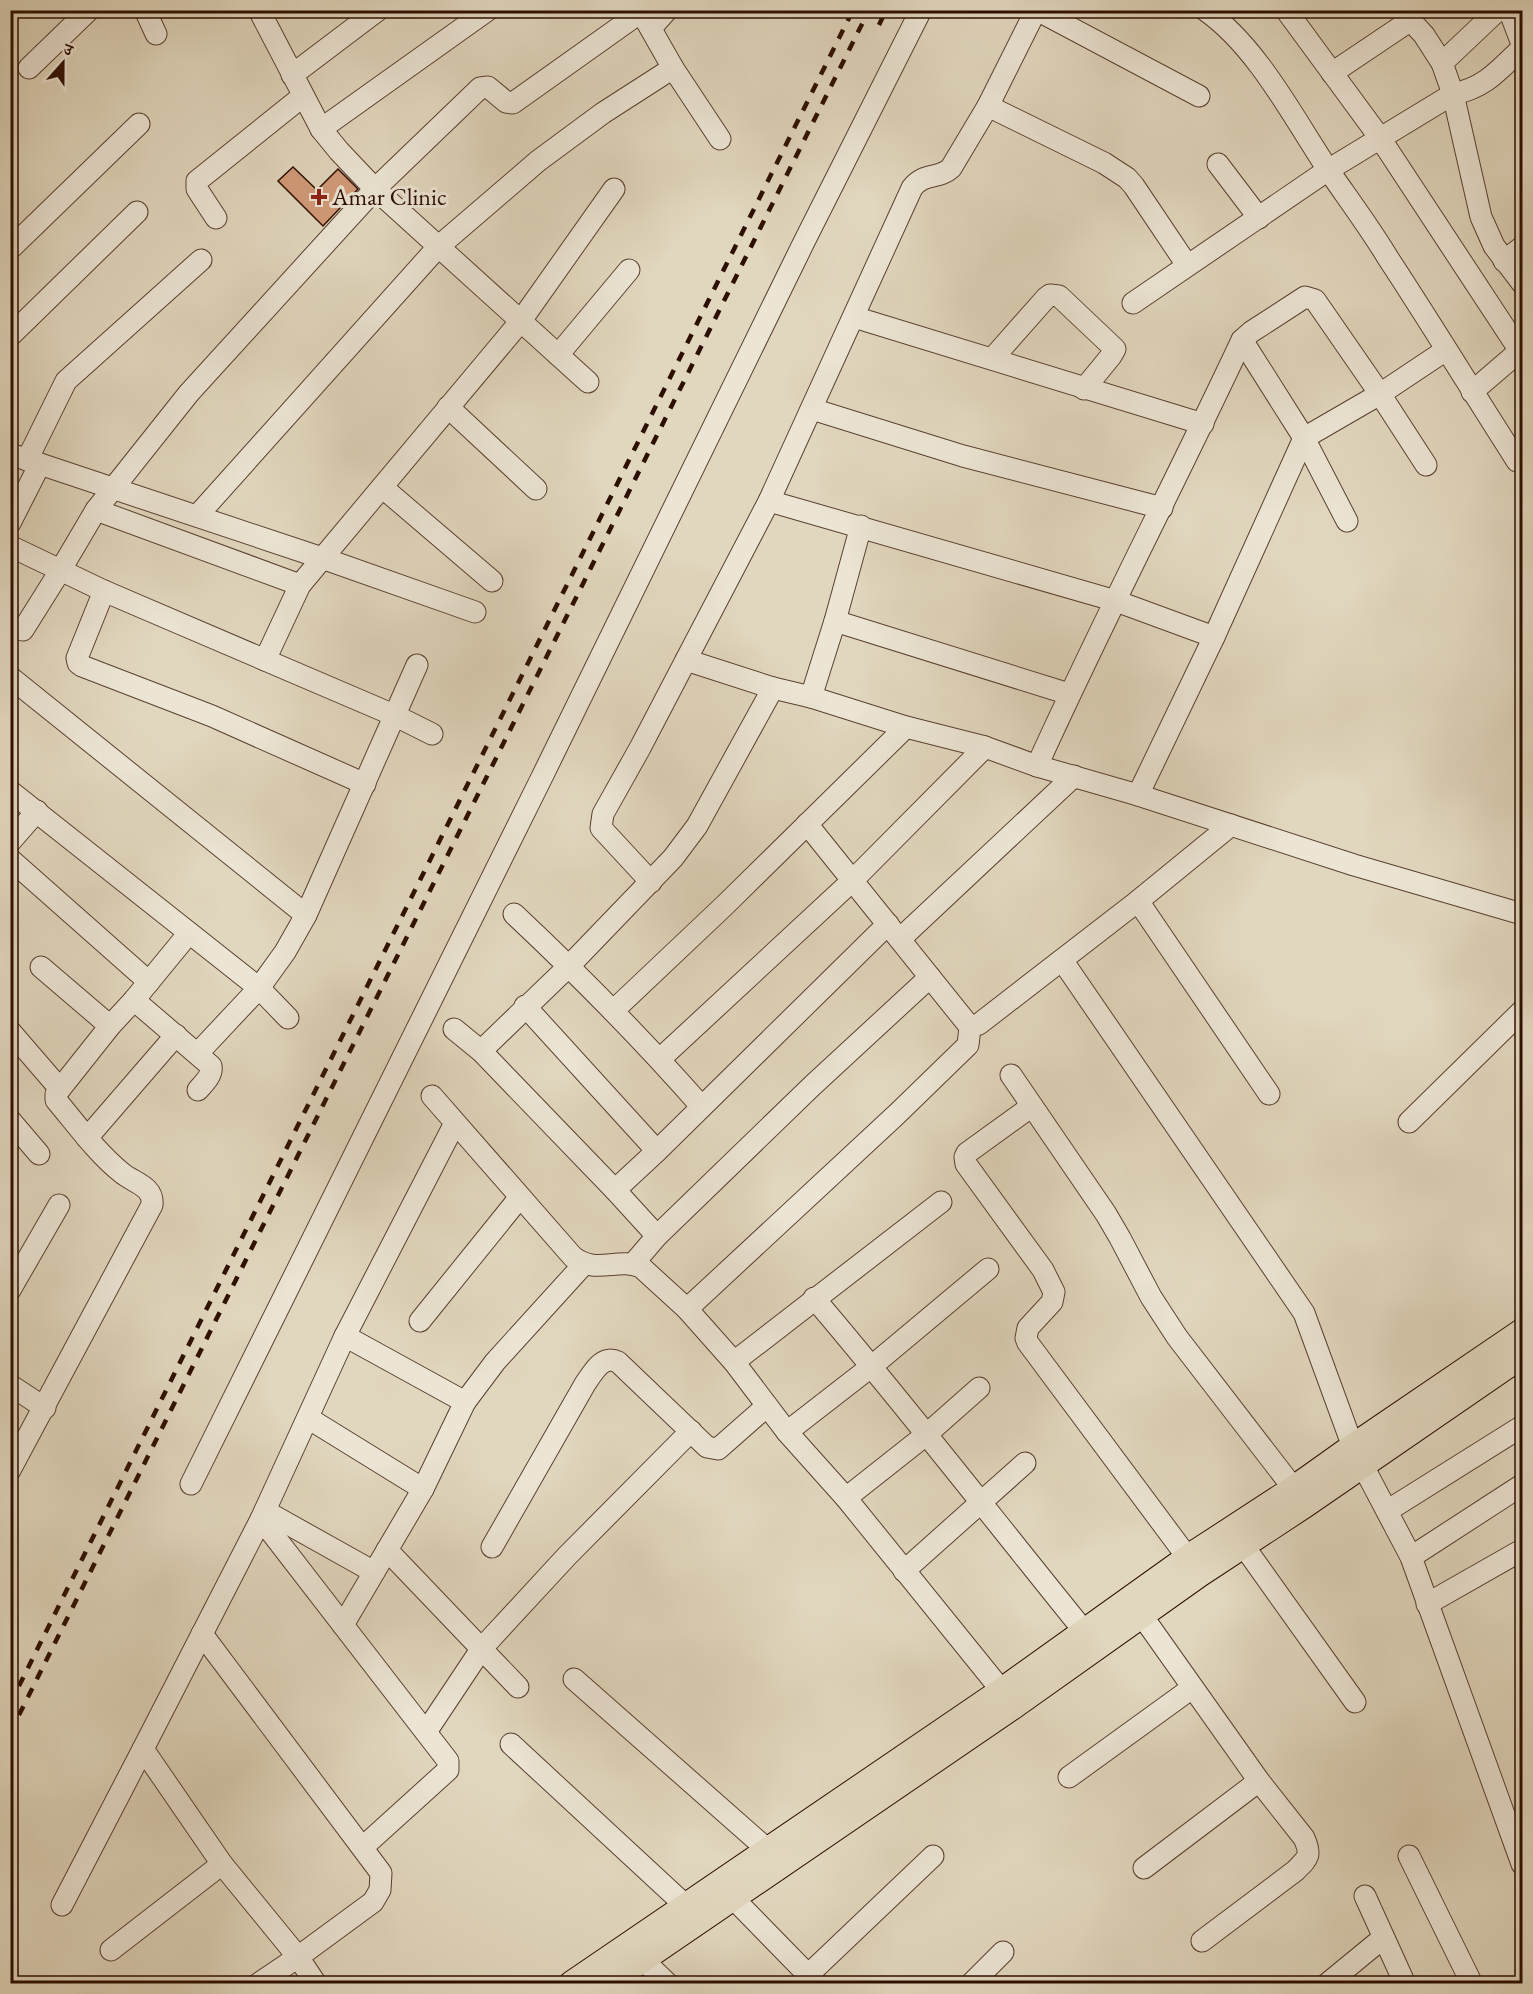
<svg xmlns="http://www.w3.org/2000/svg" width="1533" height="1994" font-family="'EB Garamond','Noto Serif Devanagari',serif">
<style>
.building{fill:#d39c7a;stroke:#2d0e00;stroke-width:1.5}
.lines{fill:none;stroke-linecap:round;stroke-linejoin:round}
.minor-casing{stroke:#5a4030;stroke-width:23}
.major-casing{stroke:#2d0e00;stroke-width:28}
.minor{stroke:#ece5d5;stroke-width:21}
.major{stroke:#e1d7be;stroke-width:26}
.rail{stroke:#2d0e00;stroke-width:4.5;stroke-dasharray:10 10;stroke-linecap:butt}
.poi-dot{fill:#8f2418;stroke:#ece5d5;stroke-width:2}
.labels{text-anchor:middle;stroke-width:6;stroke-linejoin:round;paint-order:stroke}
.poi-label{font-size:24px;fill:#2d0e00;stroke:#ece5d5;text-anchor:start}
</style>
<rect width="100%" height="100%" fill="#e1d7be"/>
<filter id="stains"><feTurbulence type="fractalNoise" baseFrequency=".00333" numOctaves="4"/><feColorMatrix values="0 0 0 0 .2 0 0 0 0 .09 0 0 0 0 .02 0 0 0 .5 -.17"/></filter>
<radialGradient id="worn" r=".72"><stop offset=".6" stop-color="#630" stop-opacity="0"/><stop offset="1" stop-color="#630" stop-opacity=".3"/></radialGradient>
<polygon class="building" points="293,167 317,190 338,169 358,189 323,226 278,181"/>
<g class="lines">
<defs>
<g id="minor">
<polyline points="145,10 156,34"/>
<polyline points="259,10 321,129 339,151 375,189 588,382"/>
<polyline points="640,10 673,68 720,139"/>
<polyline points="1037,10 1199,96"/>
<path d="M1205,10c53,37 89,109 124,161 20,29 41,57 59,87 44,67 86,136 129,203"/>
<polyline points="1286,10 1380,138 1520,351"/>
<polyline points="1401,10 1424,35 1442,63 1453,94 1481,217 1494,246 1522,283"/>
<polyline points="1509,10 1522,44"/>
<polyline points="651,28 667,10"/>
<polyline points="1442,63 1498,10"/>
<polyline points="29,68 89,10"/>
<polyline points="1332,73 1411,20"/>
<polyline points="292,75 378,10"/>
<polyline points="988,106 1104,163 1127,178 1134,186 1187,265"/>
<polyline points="321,129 488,10"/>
<polyline points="1218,164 1259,218"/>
<polyline points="216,218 197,189 197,181 303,96"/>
<polyline points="10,249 139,124"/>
<polyline points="1504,261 1522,247"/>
<path d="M1133,303l195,-133 125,-76c32,-6 46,-24 69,-46"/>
<polyline points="854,317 1203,424"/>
<polyline points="10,336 137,212"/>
<polyline points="1242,340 1304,438 1347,521"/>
<polyline points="558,355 629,270"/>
<polyline points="992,359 1046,298 1050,295 1059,296 1115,349 1111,356 1084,389"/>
<polyline points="1472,392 1522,349"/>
<polyline points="448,407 536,489"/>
<polyline points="812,409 963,456 1162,508"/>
<polyline points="10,454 322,558 475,612"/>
<polyline points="27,460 66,381 201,260"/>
<polyline points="382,487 492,581"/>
<polyline points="769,501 1116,601 1214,637"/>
<polyline points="96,510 300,585"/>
<polyline points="197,516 438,247 538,161 603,113 673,68"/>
<polyline points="10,523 40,464"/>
<polyline points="10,546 104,591 396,716 432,734"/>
<polyline points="104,591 77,658 78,663 82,666 212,716 365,784"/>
<polyline points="835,621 1069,694"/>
<polyline points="23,630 60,571 96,510 189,393 375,189 480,88 488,87 506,102 513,103 641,12"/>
<polyline points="265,660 300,585 520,322 614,189"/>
<polyline points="686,660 773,688 811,697 906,727 985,747 1037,766 1138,795 1354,865 1522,914"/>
<polyline points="10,677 306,915"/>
<polyline points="811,697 835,621 861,526"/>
<path d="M1037,766c65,-144 138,-283 205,-426l9,-8 54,-35 10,3 65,94 46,71"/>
<polyline points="10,791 259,988 288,1018"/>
<polyline points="1138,795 1214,637 1304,438 1380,394 1446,350"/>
<polyline points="10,842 37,811"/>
<polyline points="10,859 149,982"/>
<path d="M651,882l-50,-54 2,-14 37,-66 129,-247 143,-313c12,-16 26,-8 39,-20l37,-62 48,-96"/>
<polyline points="1138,901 1269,1094"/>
<path d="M514,914c65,61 128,125 187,192"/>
<polyline points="900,939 1074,776"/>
<polyline points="1062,960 1304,1313 1353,1447 1411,1557 1522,1864"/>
<polyline points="41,967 110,1026"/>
<path d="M134,1000l77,66c2,9 -7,17 -13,24"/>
<polyline points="525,1006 657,1151"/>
<polyline points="613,1011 725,905 906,727"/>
<polyline points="970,1027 979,1024 1138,901 1231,825"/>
<polyline points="454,1029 481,1051 615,1190 657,1236"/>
<polyline points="10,1031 60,1089"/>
<polyline points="481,1051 569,966 673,858 697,826 773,688"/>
<polyline points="198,1053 259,988 285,952 306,915 417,665"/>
<polyline points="660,1059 852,881 985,747"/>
<polyline points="1011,1075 1106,1214 1120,1238 1151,1297 1177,1337 1294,1489"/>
<path d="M432,1096l141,161c24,18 44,0 68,10l46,42 47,53 53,70 59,66 156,193"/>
<polyline points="1032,1106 967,1153 965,1157 966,1164 1043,1270 1054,1292 1052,1302 1028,1328 1026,1338 1028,1343 1188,1558"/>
<polyline points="10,1120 39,1154"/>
<polyline points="1409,1122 1522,1011"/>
<polyline points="87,1138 176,1035"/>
<polyline points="615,1190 657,1151 888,924"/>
<polyline points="633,1264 657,1236 813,1085 930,977"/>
<polyline points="10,1290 59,1205"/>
<path d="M814,1298c93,109 180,222 270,333"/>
<polyline points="687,1309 897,1114 968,1045 970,1027 807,824"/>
<polyline points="420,1321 520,1197"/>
<polyline points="345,1336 465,1402"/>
<polyline points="734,1362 941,1202"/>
<polyline points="10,1385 45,1408"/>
<polyline points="308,1418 423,1489"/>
<polyline points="787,1432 872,1366 988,1269"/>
<path d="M10,1470l142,-265c2,-19 -18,-22 -30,-32 -25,-20 -45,-48 -66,-73v-6l54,-68 24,-26 55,-67"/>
<polyline points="191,1484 540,781 804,242 921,10"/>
<polyline points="846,1498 927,1434 979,1388"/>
<polyline points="265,1511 374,1572"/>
<polyline points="1387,1511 1521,1427"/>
<polyline points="261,1519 448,1761 448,1770 363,1847"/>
<polyline points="1243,1545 1355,1702"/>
<path d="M492,1547l93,-163c8,-11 17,-30 33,-22l89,85 11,2 49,-43"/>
<polyline points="387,1550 518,1687"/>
<polyline points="1411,1557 1522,1485"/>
<polyline points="904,1571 1025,1463"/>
<path d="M1133,1603l126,178 45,57c8,18 4,20 -9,33l-93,70"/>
<polyline points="1427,1604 1522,1550"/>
<polyline points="343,1625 423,1489 465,1402 495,1362 584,1264"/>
<polyline points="202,1634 381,1873 380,1890 373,1902 298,1957 258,1984"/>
<polyline points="574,1679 768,1850"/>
<polyline points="426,1732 482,1648 567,1556 691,1431"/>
<polyline points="511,1744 686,1906"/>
<polyline points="1069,1777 1192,1688"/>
<polyline points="1409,1856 1472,1984"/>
<polyline points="1144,1868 1259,1781"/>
<polyline points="1365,1896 1405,1984"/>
<polyline points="732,1897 817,1984"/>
<polyline points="62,1905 143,1749"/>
<polyline points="111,1950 222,1864"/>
<polyline points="641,1958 668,1984"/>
<polyline points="808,1975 933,1856"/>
<polyline points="316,1984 298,1957 222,1864 143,1749 261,1519 345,1336 455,1123"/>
<polyline points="971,1984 1003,1952"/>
<polyline points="1327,1984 1383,1938"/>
</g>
<g id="major">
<polyline points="572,1984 1002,1691 1188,1558 1294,1489 1353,1447 1522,1332"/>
<polyline points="606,1984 1013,1706 1199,1574 1304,1505 1522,1355"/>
</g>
</defs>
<use href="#minor" class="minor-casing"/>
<use href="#major" class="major-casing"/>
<use href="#minor" class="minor"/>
<use href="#major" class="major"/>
<g class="rail">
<polyline points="879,25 886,10"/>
<polyline points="10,1704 853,10"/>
<polyline points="10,1733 869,10"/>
</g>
</g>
<path class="poi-dot" d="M316 188h6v6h6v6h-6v6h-6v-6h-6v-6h6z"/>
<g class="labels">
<g class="poi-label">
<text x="332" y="205">Amar Clinic</text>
</g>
</g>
<rect width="1533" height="1994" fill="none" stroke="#e1d7be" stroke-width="36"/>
<rect x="12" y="12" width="1509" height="1970" fill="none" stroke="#2d0e00" stroke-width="3"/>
<rect x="18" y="18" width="1497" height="1958" fill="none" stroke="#2d0e00" stroke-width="1.5"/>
<g transform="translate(63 63) rotate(21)" stroke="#ece5d5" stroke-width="4.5" paint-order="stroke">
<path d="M0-4.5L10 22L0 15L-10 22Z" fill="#2d0e00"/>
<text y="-9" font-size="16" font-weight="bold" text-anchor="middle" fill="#2d0e00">उ</text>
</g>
<rect width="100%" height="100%" filter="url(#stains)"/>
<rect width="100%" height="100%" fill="url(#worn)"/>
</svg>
